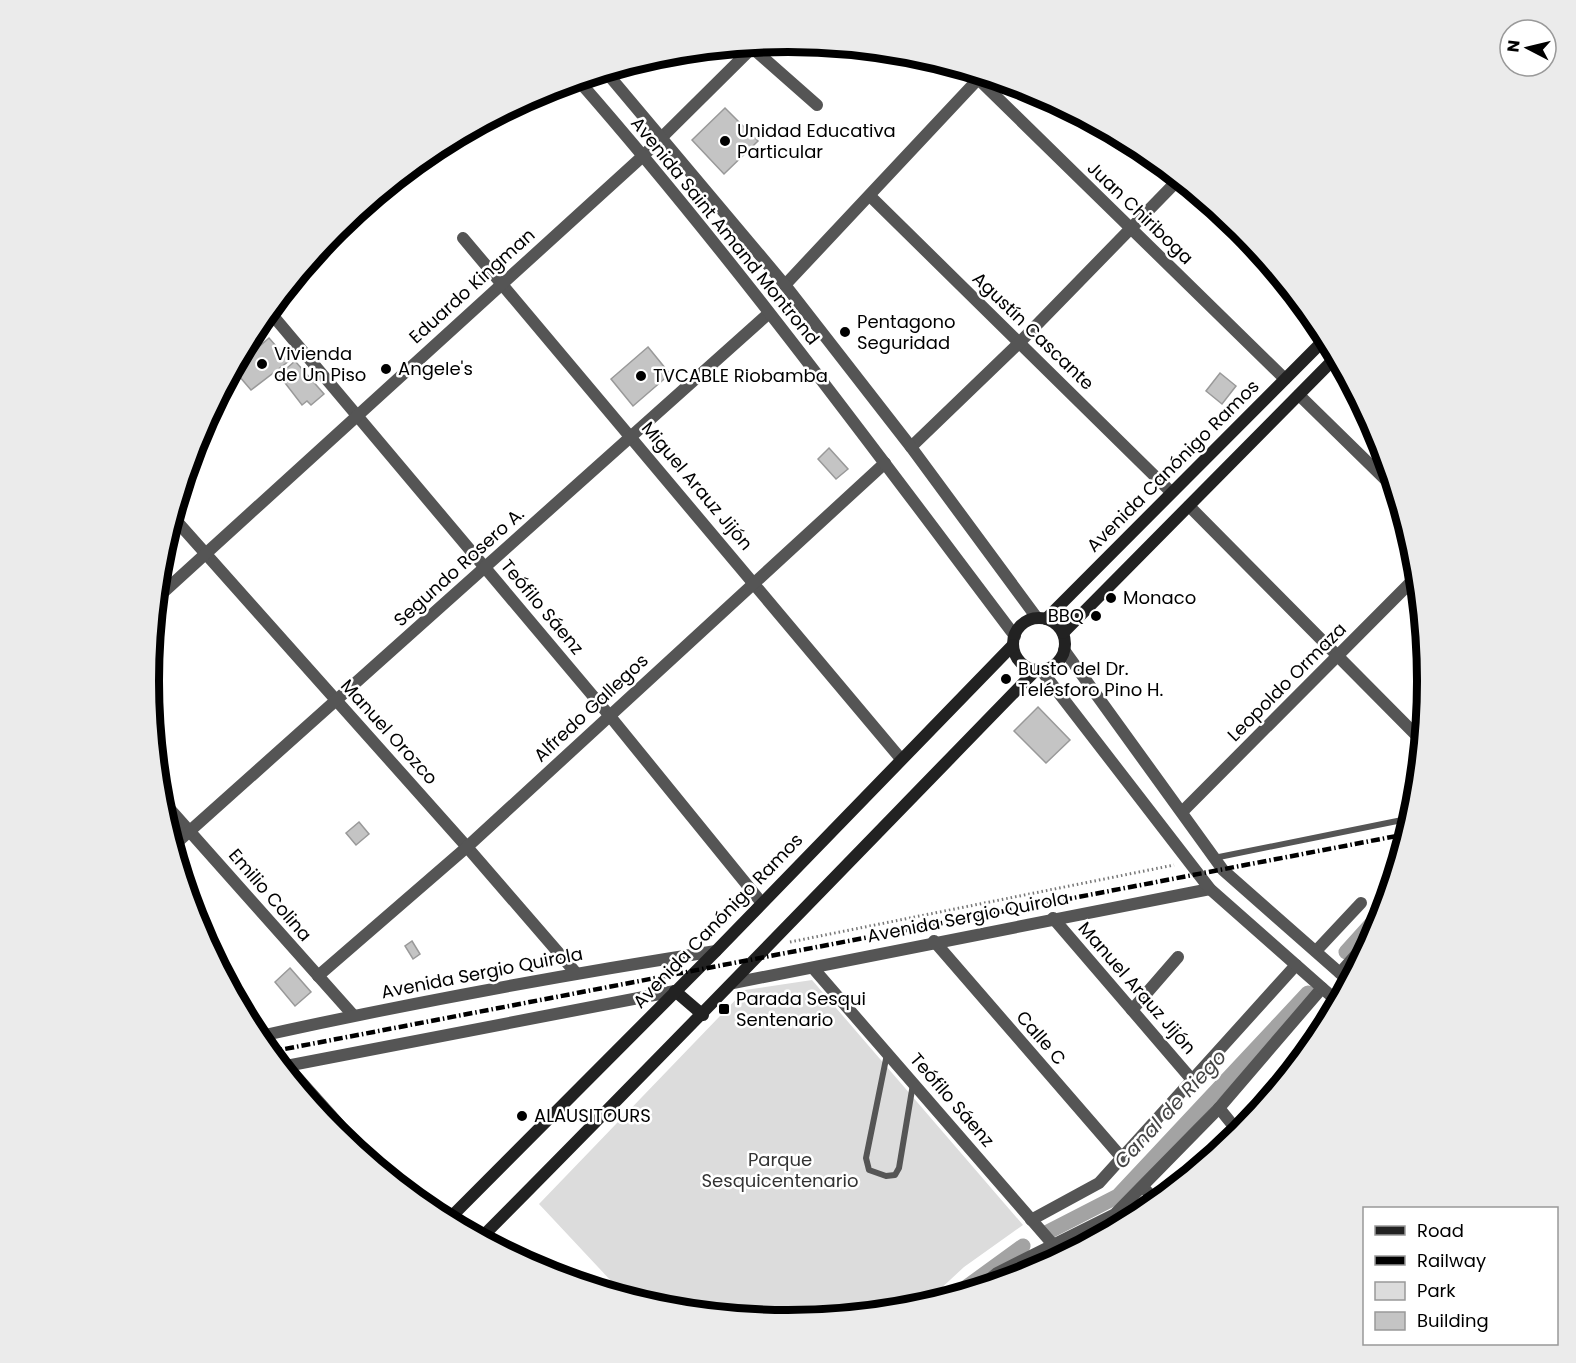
<svg xmlns="http://www.w3.org/2000/svg" width="1576" height="1363" font-family="Poppins,sans-serif">
<style>
.green{fill:#dcdcdc}
.lines{fill:none;stroke-linecap:round;stroke-linejoin:round}
.canal{stroke:#a3a3a3;stroke-width:15}
.building{fill:#c4c4c4;stroke:#999;stroke-width:1.5}
.path{stroke:#777;stroke-width:3;stroke-dasharray:1.5 3;stroke-linecap:butt}
.service{stroke:#555;stroke-width:6}
.minor{stroke:#555;stroke-width:12}
.tertiary{stroke:#555;stroke-width:12}
.secondary{stroke:#222;stroke-width:12}
.rail{stroke:#000;stroke-width:4.5;stroke-dasharray:9 3 1.5 3;stroke-linecap:butt}
.poi-dot{fill:#000;stroke:#fff;stroke-width:2}
.labels{text-anchor:middle;stroke-width:5;stroke-linejoin:round;paint-order:stroke}
.poi-label{font-size:18px;fill:#000;stroke:#fff;text-anchor:start}
.street-label{font-size:18px;fill:#000;stroke:#fff}
.park-label{font-size:18px;fill:#333;stroke:#fff}
.water-label{font-size:20px;font-style:italic;fill:#444;stroke:#fff}
.rim{fill:none;stroke:#000;stroke-width:8}
</style>
<rect width="100%" height="100%" fill="#fff"/>
<g class="green">
<polygon points="812,980 1023,1225 964,1267 922,1306 912,1309 788,1321 663,1309 627,1298 539,1204 745,990"/>
<polygon points="1050,1251 1057,1259 1032,1272 992,1285"/>
</g>
<g class="lines">
<g class="canal">
<polyline points="1346,952 1383,911"/>
<polyline points="1046,1233 1118,1196 1308,993"/>
<polyline points="954,1296 1023,1246"/>
</g>
</g>
<g class="building">
<polygon points="725,108 758,141 724,174 692,140"/>
<polygon points="269,338 289,361 251,390 233,369"/>
<polygon points="648,347 670,374 633,406 611,379"/>
<polygon points="295,361 324,394 311,405 307,401 302,405 279,375"/>
<polygon points="1220,373 1236,386 1222,404 1206,391"/>
<polygon points="829,448 848,469 836,479 818,459"/>
<polygon points="1038,707 1070,740 1046,763 1014,731"/>
<polygon points="359,822 369,834 356,845 346,833"/>
<polygon points="412,941 420,954 413,959 405,946"/>
<polygon points="290,968 311,992 295,1006 275,982"/>
</g>
<g class="lines">
<polyline class="path" points="790,942 1174,865"/>
<g class="service">
<polyline points="1214,858 1412,818"/>
<polyline points="887,1054 866,1158 869,1170 886,1176 895,1175 899,1168 913,1084"/>
</g>
<g class="minor">
<polyline points="750,46 817,105"/>
<polyline points="971,72 1285,379"/>
<polyline points="870,196 1171,492"/>
<polyline points="463,238 901,759"/>
<polyline points="785,285 982,75"/>
<polyline points="269,311 609,715 761,902"/>
<polyline points="1299,395 1395,489"/>
<polyline points="911,447 1019,343 1179,179"/>
<polyline points="1189,506 1420,739 1421,745"/>
<polyline points="173,517 467,847 576,973"/>
<polyline points="157,598 644,155 755,45"/>
<polyline points="160,798 353,1015"/>
<polyline points="1182,812 1417,576"/>
<polyline points="173,846 768,314"/>
<polyline points="1053,918 1193,1081"/>
<polyline points="934,941 1122,1158"/>
<polyline points="1316,951 1361,903"/>
<polyline points="813,968 1063,1256"/>
<polyline points="1340,973 1376,932"/>
<polyline points="318,976 467,847 885,463"/>
<polyline points="733,983 1210,889"/>
<polyline points="1132,1010 1178,957"/>
<path d="M256,1037c153,-34 306,-62 460,-86"/>
<polyline points="287,1066 378,1168"/>
<polyline points="281,1067 675,991"/>
<polyline points="1219,1108 1240,1134"/>
<polyline points="1143,1187 1157,1202"/>
<polyline points="1031,1220 1099,1183 1296,965"/>
<polyline points="978,1289 997,1273 1115,1214 1219,1108 1322,988"/>
</g>
<g class="tertiary">
<polyline points="606,72 785,285 911,447 1037,618"/>
<path d="M578,80c155,177 295,368 437,556"/>
<polyline points="1064,650 1223,870 1349,981"/>
<polyline points="1041,670 1210,889 1338,1002"/>
</g>
<g class="secondary">
<circle cx="1039" cy="644" r="26"/>
<polyline points="1046,619 1326,338"/>
<polyline points="1063,633 1336,357"/>
<polyline points="675,991 703,1015"/>
<polyline points="447,1221 716,951 1013,645"/>
<path d="M480,1239c187,-188 371,-379 556,-569"/>
</g>
<polyline class="rail" points="269,1052 1407,834"/>
</g>
<g class="poi-dot">
<circle cx="725" cy="141" r="6"/>
<circle cx="845" cy="332" r="6"/>
<circle cx="262" cy="364" r="6"/>
<circle cx="386" cy="369" r="6"/>
<circle cx="641" cy="376" r="6"/>
<circle cx="1111" cy="598" r="6"/>
<circle cx="1096" cy="616" r="6"/>
<circle cx="1006" cy="679" r="6"/>
<rect x="718" y="1003" width="12" height="12" rx="3"/>
<circle cx="522" cy="1116" r="6"/>
</g>
<g class="labels">
<g class="poi-label">
<text x="737" y="137">Unidad Educativa<tspan x="737" dy="21">Particular</tspan></text>
<text x="857" y="328">Pentagono<tspan x="857" dy="21">Seguridad</tspan></text>
<text x="274" y="360">Vivienda<tspan x="274" dy="21">de Un Piso</tspan></text>
<text x="398" y="375">Angele's</text>
<text x="653" y="382">TVCABLE Riobamba</text>
<text x="1123" y="604">Monaco</text>
<text x="1084" y="622" text-anchor="end">BBQ</text>
<text x="1018" y="675">Busto del Dr.<tspan x="1018" dy="21">Telésforo Pino H.</tspan></text>
<text x="736" y="1005">Parada Sesqui<tspan x="736" dy="21">Sentenario</tspan></text>
<text x="534" y="1122">ALAUSITOURS</text>
</g>
<g class="street-label">
<text transform="translate(1140 213) rotate(44)" y="6">Juan Chiriboga</text>
<text transform="translate(725 231) rotate(51)" y="6">Avenida Saint Amand Montrond</text>
<text transform="translate(472 286) rotate(-42)" y="6">Eduardo Kingman</text>
<text transform="translate(1033 331) rotate(44)" y="6">Agustín Cascante</text>
<text transform="translate(1173 466) rotate(-45)" y="6">Avenida Canónigo Ramos</text>
<text transform="translate(697 486) rotate(50)" y="6">Miguel Arauz Jijón</text>
<text transform="translate(459 567) rotate(-42)" y="6">Segundo Rosero A.</text>
<text transform="translate(542 607) rotate(50)" y="6">Teófilo Sáenz</text>
<text transform="translate(1287 682) rotate(-45)" y="6">Leopoldo Ormaza</text>
<text transform="translate(591 708) rotate(-43)" y="6">Alfredo Gallegos</text>
<text transform="translate(389 732) rotate(48)" y="6">Manuel Orozco</text>
<text transform="translate(270 895) rotate(49)" y="6">Emilio Colina</text>
<text transform="translate(968 917) rotate(-11)" y="6">Avenida Sergio Quirola</text>
<text transform="translate(718 921) rotate(-46)" y="6">Avenida Canónigo Ramos</text>
<text transform="translate(482 973) rotate(-11)" y="6">Avenida Sergio Quirola</text>
<text transform="translate(1137 988) rotate(49)" y="6">Manuel Arauz Jijón</text>
<text transform="translate(1041 1038) rotate(49)" y="6">Calle C</text>
<text transform="translate(952 1100) rotate(49)" y="6">Teófilo Sáenz</text>
</g>
<g class="park-label">
<text x="780" y="1166">Parque<tspan x="780" dy="21">Sesquicentenario</tspan></text>
</g>
<g class="water-label">
<text transform="translate(1170 1109) rotate(-47)" y="7">Canal de Riego</text>
</g>
</g>
<path d="M0 0H1576V1363H0ZM159 681a629 629 0 1 1 1258 0a629 629 0 1 1-1258 0Z" fill="#ebebeb" fill-rule="evenodd"/>
<path class="rim" d="M159 681a629 629 0 1 1 1258 0a629 629 0 1 1-1258 0Z"/>
<rect x="1363" y="1207" width="195" height="138" fill="#ffffff" stroke="#999999" stroke-width="1.5"/>
<rect x="1375" y="1226" width="30" height="9" fill="#222222" stroke="#999999" stroke-width="1.5"/>
<text x="1417" y="1237" font-size="18" fill="#000000">Road</text>
<rect x="1375" y="1256" width="30" height="9" fill="#000000" stroke="#999999" stroke-width="1.5"/>
<text x="1417" y="1267" font-size="18" fill="#000000">Railway</text>
<rect x="1375" y="1282" width="30" height="18" fill="#dcdcdc" stroke="#999999" stroke-width="1.5"/>
<text x="1417" y="1297" font-size="18" fill="#000000">Park</text>
<rect x="1375" y="1312" width="30" height="18" fill="#c4c4c4" stroke="#999999" stroke-width="1.5"/>
<text x="1417" y="1327" font-size="18" fill="#000000">Building</text>
<g transform="translate(1528 48) rotate(277)"><circle r="28" fill="#ffffff" stroke="#999999" stroke-width="1.5"/>
<path d="M0-4.5L10 22L0 15L-10 22Z" fill="#000000"/>
<text y="-9" font-size="16" font-weight="bold" text-anchor="middle" fill="#000000">N</text>
</g>
</svg>
